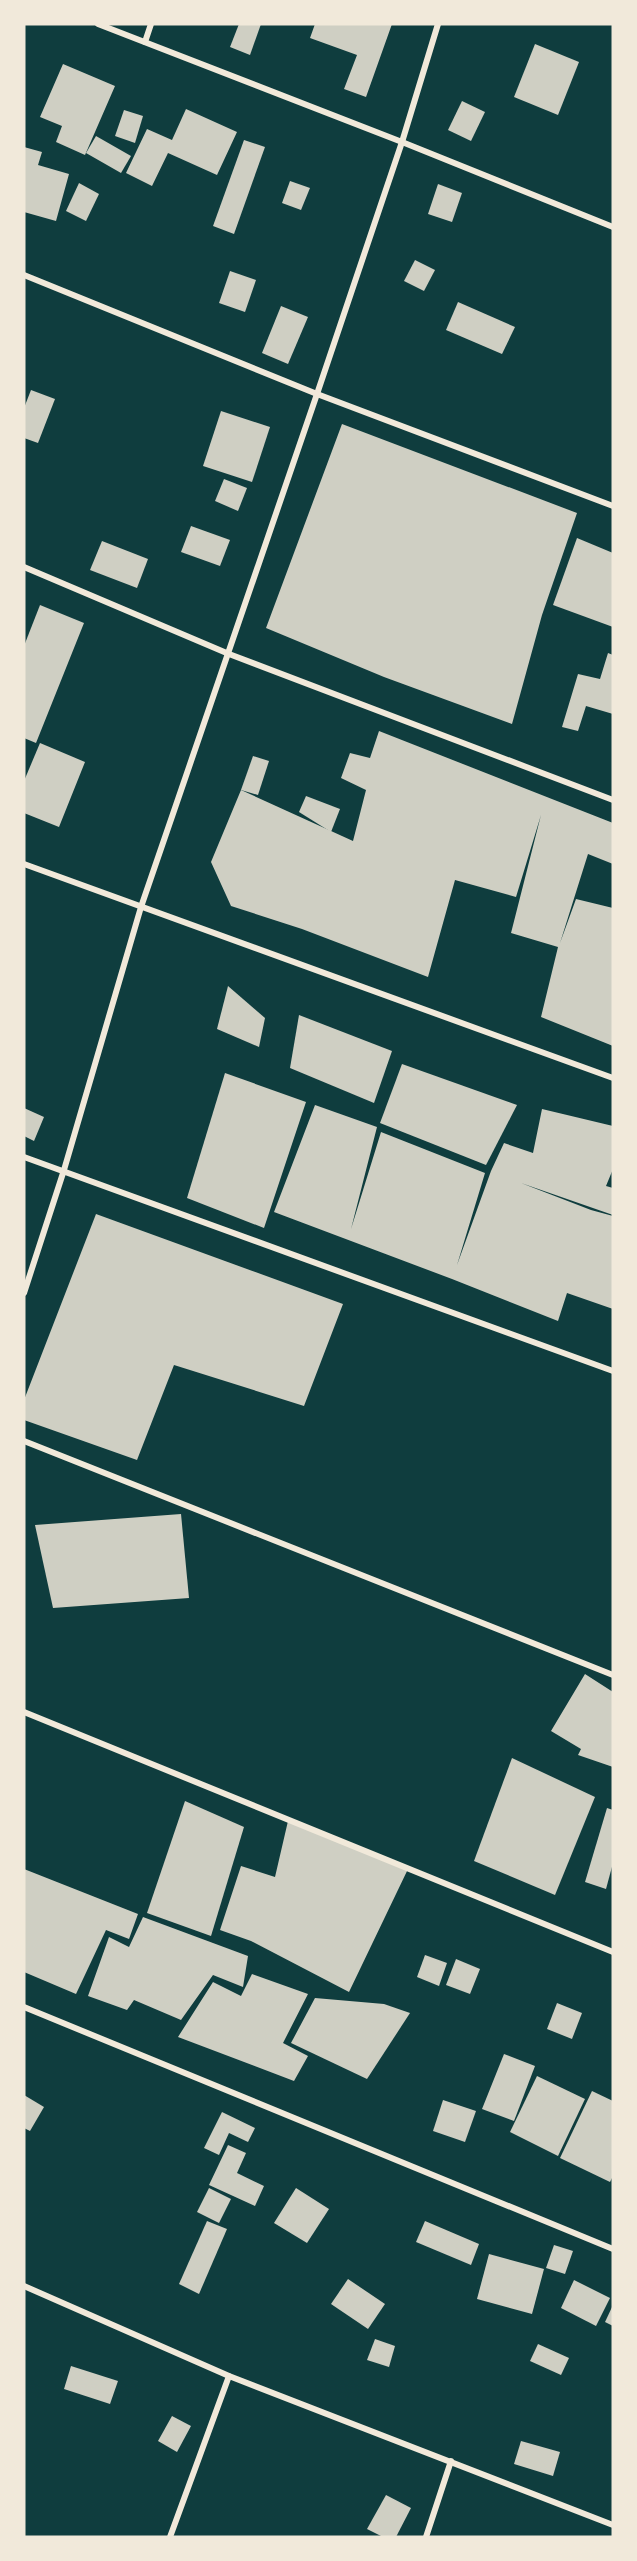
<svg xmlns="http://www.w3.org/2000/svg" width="637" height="2561" font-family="'Asap Condensed',sans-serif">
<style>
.building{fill:#cfcfc3}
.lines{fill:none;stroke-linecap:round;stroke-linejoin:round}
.minor{stroke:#f1e9da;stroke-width:6}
</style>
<rect width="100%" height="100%" fill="#0f3d3e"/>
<g class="building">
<polygon points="239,24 261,24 250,55 230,47"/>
<polygon points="315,24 392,24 366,97 344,89 357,55 310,38"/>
<polygon points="535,44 579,62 558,115 514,97"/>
<polygon points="63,64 115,86 85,155 56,142 62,126 40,117"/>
<polygon points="462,101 485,112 471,141 448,130"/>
<polygon points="186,109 237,132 217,175 168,153 152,186 126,173 147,129 172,140"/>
<polygon points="124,110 143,116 135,143 115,136"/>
<polygon points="96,136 131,156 121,173 86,153"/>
<polygon points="244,140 265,147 234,234 213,226"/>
<polygon points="24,147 42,152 38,165 69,174 56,221 24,212"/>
<polygon points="290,181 310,188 301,210 282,203"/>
<polygon points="79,183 99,194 86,221 66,211"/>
<polygon points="438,184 462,193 452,222 428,214"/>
<polygon points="415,260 435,270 424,291 404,281"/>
<polygon points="230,271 256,280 245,312 219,303"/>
<polygon points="458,302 515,327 502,354 446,330"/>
<polygon points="281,306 308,317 288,364 262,353"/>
<polygon points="31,390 55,399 38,443 24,438 24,408"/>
<polygon points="221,411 270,427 252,482 203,466"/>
<polygon points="342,424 577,513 542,615 512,724 384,677 266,628"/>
<polygon points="224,479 247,488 238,511 215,501"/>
<polygon points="191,526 230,540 220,566 181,552"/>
<polygon points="577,538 613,553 613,627 553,605"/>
<polygon points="102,541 148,559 137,588 90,570"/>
<polygon points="40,605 84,623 36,743 24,738 24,646"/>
<polygon points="608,653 613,655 613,714 586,706 578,731 562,727 578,674 600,679"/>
<polygon points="379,731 613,823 613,864 588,854 560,943 576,899 613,908 613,1046 541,1017 558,947 511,933 541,815 516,897 455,880 428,977 302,929 231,906 211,862 241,790 353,841 366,790 341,778 350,753 370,758"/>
<polygon points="40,743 85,762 59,827 24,813 24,781"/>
<polygon points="253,756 269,761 258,795 241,790"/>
<polygon points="306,796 340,809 331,832 299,812"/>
<polygon points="228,986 265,1018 259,1047 217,1029"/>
<polygon points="299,1015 392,1051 374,1103 290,1068"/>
<polygon points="402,1064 517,1105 486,1165 380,1123"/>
<polygon points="225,1073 306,1102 264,1228 187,1198"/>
<polygon points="315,1105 377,1127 351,1229 381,1132 485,1173 457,1265 491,1171 504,1143 533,1153 542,1109 613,1126 613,1169 606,1186 613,1188 613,1215 521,1183 591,1210 613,1216 613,1309 567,1293 558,1321 452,1279 274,1212"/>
<polygon points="24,1108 44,1117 34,1141 24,1136"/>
<polygon points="96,1214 343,1304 304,1406 174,1365 137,1460 24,1420 24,1400"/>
<polygon points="181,1514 189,1598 53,1608 35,1525"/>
<polygon points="585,1674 613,1692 613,1767 578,1755 581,1749 551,1731"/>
<polygon points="512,1758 595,1797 555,1895 474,1861"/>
<polygon points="185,1801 244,1827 211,1936 147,1913"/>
<polygon points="607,1808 613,1810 613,1863 606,1889 585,1882"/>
<polygon points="288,1821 408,1869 349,1992 251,1941 220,1930 241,1866 275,1877"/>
<polygon points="24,1869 138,1914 129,1939 106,1930 76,1994 24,1972"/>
<polygon points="143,1917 248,1956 243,1987 213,1975 181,2020 134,2000 127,2010 88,1996 109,1937 129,1947"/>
<polygon points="425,1955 447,1963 439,1986 417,1977"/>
<polygon points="456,1959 480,1969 470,1994 446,1985"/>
<polygon points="252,1974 308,1994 283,2043 308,2056 294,2081 178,2037 213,1982 241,1996"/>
<polygon points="315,1998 384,2004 410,2013 367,2079 291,2043"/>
<polygon points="557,2003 582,2013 572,2039 547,2029"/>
<polygon points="504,2054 535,2066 514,2121 482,2109"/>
<polygon points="537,2076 585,2099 558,2156 510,2132"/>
<polygon points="592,2091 613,2101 613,2176 610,2182 560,2158"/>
<polygon points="24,2095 44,2107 30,2131 24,2128"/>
<polygon points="443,2100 476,2111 465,2142 433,2131"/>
<polygon points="222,2112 255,2128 248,2142 229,2133 219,2155 204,2148"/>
<polygon points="228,2145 246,2153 237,2173 264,2186 255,2206 209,2185"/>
<polygon points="209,2188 231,2199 219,2223 197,2212"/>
<polygon points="296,2188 329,2209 307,2243 274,2223"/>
<polygon points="207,2221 227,2229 199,2294 179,2284"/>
<polygon points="425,2221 479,2244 471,2265 416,2242"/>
<polygon points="554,2245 573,2251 565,2274 546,2268"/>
<polygon points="489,2254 544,2269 532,2314 477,2299"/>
<polygon points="348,2279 385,2304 368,2329 331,2304"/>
<polygon points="574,2280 610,2298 596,2326 561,2308"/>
<polygon points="613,2305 613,2326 605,2322"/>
<polygon points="375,2339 395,2346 389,2367 367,2360"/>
<polygon points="538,2344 569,2358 561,2375 530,2361"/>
<polygon points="71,2366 118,2381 110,2404 64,2389"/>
<polygon points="172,2416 191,2426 177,2452 158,2441"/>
<polygon points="521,2441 560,2452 553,2476 514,2464"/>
<polygon points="386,2495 411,2508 396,2537 383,2537 367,2529"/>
</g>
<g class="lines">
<g class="minor">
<polyline points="98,24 402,142 613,227"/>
<polyline points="145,42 151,24"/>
<polyline points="24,275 317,394 613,506"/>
<polyline points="24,567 229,654 613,800"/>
<polyline points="24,864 613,1078"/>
<polyline points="24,1157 613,1371"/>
<polyline points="24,1293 64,1170 141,907 317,394 402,142 438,24"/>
<polyline points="24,1441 613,1675"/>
<polyline points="24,1712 613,1952"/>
<polyline points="24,2007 613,2249"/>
<polyline points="24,2286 229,2376 613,2525"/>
<polyline points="170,2537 229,2376"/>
<polyline points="426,2537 451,2461"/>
</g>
</g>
<rect width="637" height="2561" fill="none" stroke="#f1e9da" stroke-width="51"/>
</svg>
